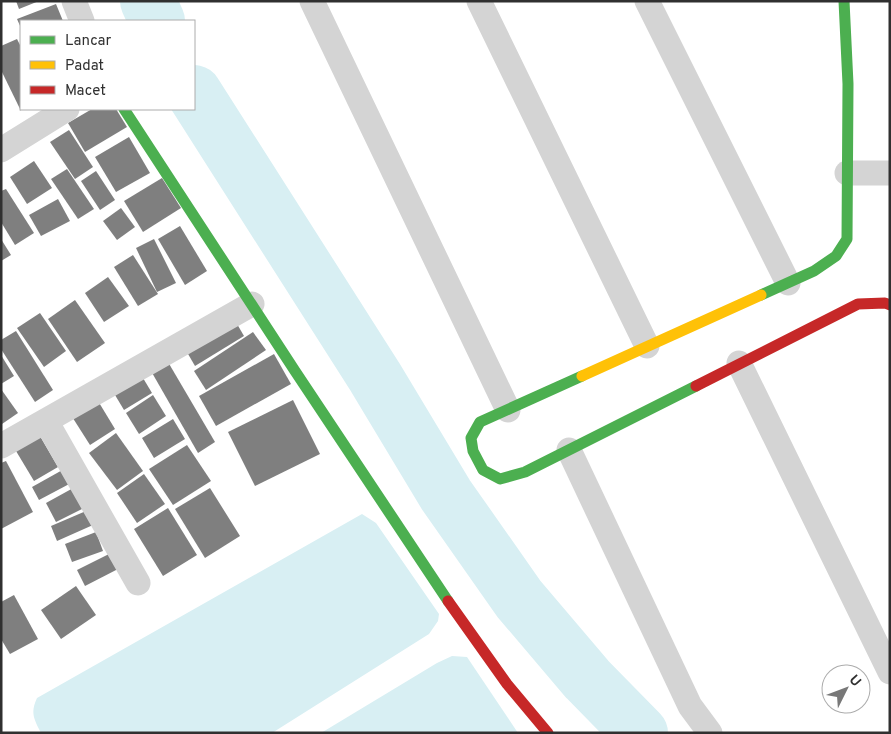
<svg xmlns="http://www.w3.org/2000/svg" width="891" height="734" font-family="Overpass,sans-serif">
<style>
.water{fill:#d8eff3}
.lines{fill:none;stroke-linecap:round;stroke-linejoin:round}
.river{stroke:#d8eff3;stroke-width:56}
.building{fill:#7f7f7f}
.street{stroke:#d4d4d4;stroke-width:25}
.fast{stroke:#4caf50;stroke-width:11}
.slow{stroke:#ffc107;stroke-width:11}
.jam{stroke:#c62828;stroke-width:11}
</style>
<rect width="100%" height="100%" fill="#fff"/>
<g class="water">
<path d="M362,514L376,523L439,614L438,621L429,634L272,733H41C34,719 30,713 37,698Z"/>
<polygon points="452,656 467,657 518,733 321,733 437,663"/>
</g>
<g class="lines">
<g class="river">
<polyline points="148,1 157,21"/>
<polyline points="194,93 375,377 446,495 519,599 587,679 640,733"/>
</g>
</g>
<g class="building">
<polygon points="16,1 39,1 19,9"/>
<polygon points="56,4 63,21 21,21 21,28 17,19"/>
<polygon points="17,39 21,47 21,111 1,70 1,46"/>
<polygon points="92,109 116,109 127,127 85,152 68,123"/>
<polygon points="69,130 93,167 75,179 50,142"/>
<polygon points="129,137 150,173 116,192 95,157"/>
<polygon points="34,161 52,188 27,204 10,177"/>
<polygon points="67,169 94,209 78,219 51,179"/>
<polygon points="96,171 115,200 100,210 81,181"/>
<polygon points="162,178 181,208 143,232 124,201"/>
<polygon points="6,189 34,233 15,245 1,222 1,191"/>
<polygon points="58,199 70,221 41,236 29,215"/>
<polygon points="121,208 135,227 117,240 103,221"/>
<polygon points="180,226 207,271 185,285 158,239"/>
<polygon points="1,239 11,255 1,261"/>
<polygon points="154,239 176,283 157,292 136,248"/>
<polygon points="133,255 158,294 138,306 114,267"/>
<polygon points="108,277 129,306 104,322 85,293"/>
<polygon points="75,300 105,343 77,362 48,319"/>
<polygon points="40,313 66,351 44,367 17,328"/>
<polygon points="233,317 244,336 195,366 184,347"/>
<polygon points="16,331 53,390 35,402 1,349 1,340"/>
<polygon points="253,332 266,350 206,390 194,371"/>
<polygon points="274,354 291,384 216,426 199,396"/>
<polygon points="1,355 14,376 1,384"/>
<polygon points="168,362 215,442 198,453 151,371"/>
<polygon points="143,378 152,393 124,410 115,395"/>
<polygon points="1,389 18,413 2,424 1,423"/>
<polygon points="153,395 166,416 139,434 126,413"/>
<polygon points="95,396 115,429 90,445 69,412"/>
<polygon points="293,400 320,454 255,486 228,432"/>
<polygon points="173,419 185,439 154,458 142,438"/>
<polygon points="37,431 58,467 34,481 13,446"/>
<polygon points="116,433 143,471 117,490 89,453"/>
<polygon points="187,445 211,481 173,505 149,469"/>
<polygon points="6,461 33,512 1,529 1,463"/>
<polygon points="66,468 73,482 39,500 32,487"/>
<polygon points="144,474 165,504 137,523 117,493"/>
<polygon points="75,487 86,507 56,522 46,503"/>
<polygon points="210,488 240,536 205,558 175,509"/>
<polygon points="168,508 197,555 163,576 134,529"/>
<polygon points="86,511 93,525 57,541 51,526"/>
<polygon points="96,532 103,551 72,562 65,544"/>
<polygon points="111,553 118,569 85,586 77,570"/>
<polygon points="76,586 96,615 61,639 41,610"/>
<polygon points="14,595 38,639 10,654 1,639 1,602"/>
</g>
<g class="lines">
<g class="street">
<polyline points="74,1 82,21"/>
<polyline points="312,1 508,410"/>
<polyline points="479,1 647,346"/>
<polyline points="647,1 788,283"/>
<polyline points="1,150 67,109"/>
<polyline points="847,173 890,173"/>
<polyline points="739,363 890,672"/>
<polyline points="46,421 138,583"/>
<polyline points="1,446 252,304"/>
<polyline points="569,450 690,706 710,733"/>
</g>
<g class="fast">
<polyline points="124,109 295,371 448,601"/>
<polyline points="761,295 814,271 836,256 847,239 848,84 844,1"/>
<polyline points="582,376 480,422 471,438 473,451 483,470 500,479 525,472 696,386"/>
</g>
<polyline class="slow" points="582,376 761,295"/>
<g class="jam">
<polyline points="696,386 858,304 885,303 890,305"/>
<polyline points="448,601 507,684 548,733"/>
</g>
</g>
<rect width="891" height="734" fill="none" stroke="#303030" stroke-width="5"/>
<rect x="20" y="20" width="175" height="90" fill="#ffffff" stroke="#acacac"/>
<rect x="30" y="36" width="25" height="8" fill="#4caf50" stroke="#acacac"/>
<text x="65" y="45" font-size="15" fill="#303030">Lancar</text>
<rect x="30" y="61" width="25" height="8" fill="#ffc107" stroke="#acacac"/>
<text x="65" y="70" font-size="15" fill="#303030">Padat</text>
<rect x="30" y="86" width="25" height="8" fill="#c62828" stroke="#acacac"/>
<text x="65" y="95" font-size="15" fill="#303030">Macet</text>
<g transform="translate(846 689) rotate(48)"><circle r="24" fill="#ffffff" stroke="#acacac"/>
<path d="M0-4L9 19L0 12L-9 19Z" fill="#787878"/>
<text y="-8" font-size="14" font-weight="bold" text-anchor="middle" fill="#303030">U</text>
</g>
</svg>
